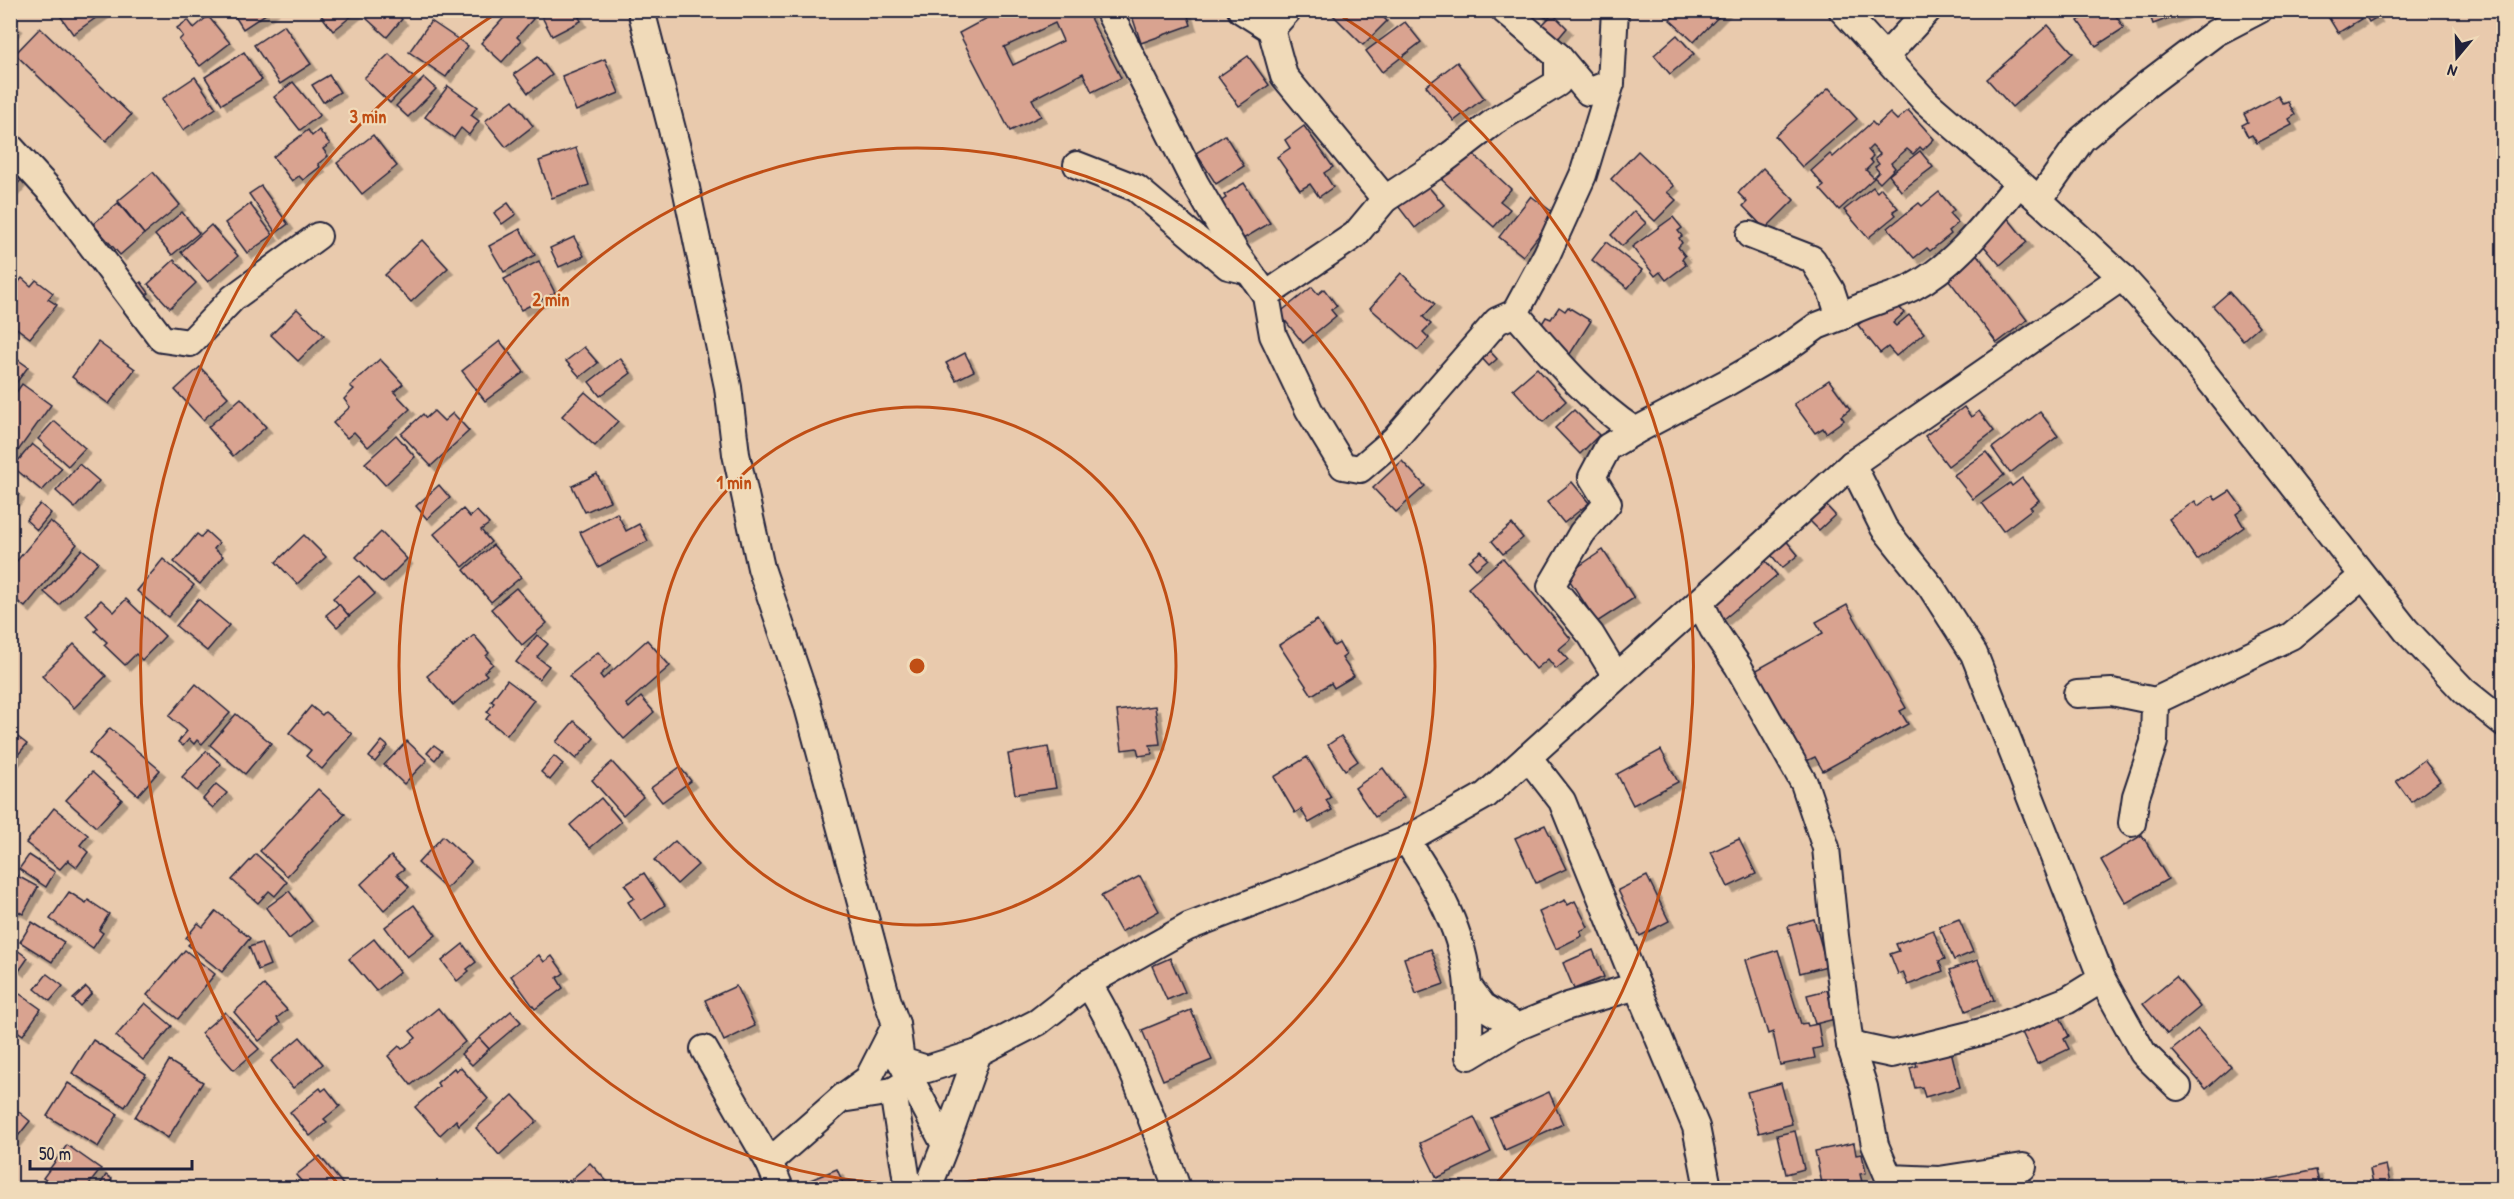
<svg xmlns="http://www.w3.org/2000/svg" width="2514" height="1199" font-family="'Patrick Hand',sans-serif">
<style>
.building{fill:#d9a390;stroke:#22223b;stroke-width:1.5;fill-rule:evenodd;filter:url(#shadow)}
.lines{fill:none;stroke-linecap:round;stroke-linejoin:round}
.street-casing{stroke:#22223b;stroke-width:30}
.street{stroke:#f0dab9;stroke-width:26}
.ring{fill:none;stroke:#c04e15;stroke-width:3}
.centre{fill:#c04e15;stroke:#f0dab9;stroke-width:3}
.ring-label{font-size:18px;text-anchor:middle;font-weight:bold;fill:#c04e15;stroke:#f0dab9;stroke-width:4.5;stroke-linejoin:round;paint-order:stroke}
</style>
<defs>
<filter id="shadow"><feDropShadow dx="5.5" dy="5.5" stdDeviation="0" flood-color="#0004"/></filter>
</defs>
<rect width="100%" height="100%" fill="#e9caad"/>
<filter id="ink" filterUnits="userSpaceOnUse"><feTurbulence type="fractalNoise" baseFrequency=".0167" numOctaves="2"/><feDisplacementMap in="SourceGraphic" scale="12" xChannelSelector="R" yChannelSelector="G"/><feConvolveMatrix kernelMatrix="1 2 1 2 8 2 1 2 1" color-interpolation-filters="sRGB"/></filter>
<g filter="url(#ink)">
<g class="building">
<polygon points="56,10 103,10 104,12 73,34"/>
<polygon points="231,10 272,10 243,29"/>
<polygon points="317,10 359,10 333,31"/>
<polygon points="374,10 391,10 402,19 387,37 367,19"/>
<polygon points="511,10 525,10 533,19 517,37 521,41 502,62 481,43"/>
<polygon points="553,10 575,10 581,21 552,36 542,17"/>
<path d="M1002,10H1086L1121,78L1092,92L1083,73L1032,99L1041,116L1010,131L959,33ZM1055,23L1063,41L1013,65L1004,47Z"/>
<polygon points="1130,10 1186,10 1191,25 1141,43"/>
<polygon points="1328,10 1376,10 1387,21 1363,45"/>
<polygon points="1534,10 1551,10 1546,18"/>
<polygon points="1725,10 1694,42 1670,20 1674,16 1668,11"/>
<polygon points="2094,10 2112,10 2124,28 2096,46 2078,21"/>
<polygon points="2148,10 2185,10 2186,12 2153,24"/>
<polygon points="2324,10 2355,10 2361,19 2338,33"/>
<polygon points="2362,10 2373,10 2377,17 2369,22"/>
<polygon points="1553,14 1567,28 1557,40 1541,26"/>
<polygon points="208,16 230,43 200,66 179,40 183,36 177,28 188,20 194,28"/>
<polygon points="10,21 17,26 10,34"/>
<polygon points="431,21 468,46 446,77 409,52"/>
<polygon points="1405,22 1421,42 1382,72 1366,51"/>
<polygon points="284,25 311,64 280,84 254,45"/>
<polygon points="2048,25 2073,53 2012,107 1987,79"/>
<polygon points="40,28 131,115 106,141 15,54"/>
<polygon points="1677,35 1694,54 1670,74 1654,55"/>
<polygon points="244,52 262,80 222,104 205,77"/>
<polygon points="389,54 414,78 390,103 364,78"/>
<polygon points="1248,56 1269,85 1239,106 1218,77"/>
<polygon points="538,57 552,75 528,93 514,74"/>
<polygon points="605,59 619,93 576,111 562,76"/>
<polygon points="1457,62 1484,98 1454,121 1426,86"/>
<polygon points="329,75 340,92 323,102 312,85"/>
<polygon points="195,77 216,108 183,130 162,99"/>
<polygon points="424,78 436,89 408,117 396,106"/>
<polygon points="293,82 320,115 300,130 274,97"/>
<polygon points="448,86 477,107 471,115 479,121 469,135 461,128 454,138 425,117"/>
<polygon points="1829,88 1857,119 1802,167 1775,136"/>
<polygon points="2278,96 2283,104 2288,102 2295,115 2289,119 2292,125 2257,143 2252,135 2248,137 2242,125 2248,122 2244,114"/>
<polygon points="513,100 533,126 506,147 485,121"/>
<polygon points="1908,110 1934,139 1923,150 1920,147 1913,154 1907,149 1891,163 1895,168 1880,183 1874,177 1879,172 1875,167 1879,164 1875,159 1880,154 1872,146 1868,150 1873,156 1870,159 1873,163 1866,170 1874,178 1839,210 1820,189 1824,186 1811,171 1830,154 1833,157 1872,122 1876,126 1890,113 1897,120"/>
<polygon points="1304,126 1333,167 1324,173 1333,187 1319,197 1310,184 1300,190 1277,157 1290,148 1285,140"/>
<polygon points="308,130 312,136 319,130 330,144 323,149 328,156 318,164 320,167 303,180 299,176 292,181 273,157"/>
<polygon points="373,135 397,166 362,194 337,163"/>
<polygon points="1225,135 1244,166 1216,184 1196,153"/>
<polygon points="576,148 589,185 552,198 539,161"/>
<polygon points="1469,150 1511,189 1500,201 1510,209 1494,227 1442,180"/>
<polygon points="1638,151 1674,186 1667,192 1676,200 1655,221 1611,179"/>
<polygon points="1920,151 1933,167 1901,191 1889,175"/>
<polygon points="1763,168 1794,200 1765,229 1743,206 1747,202 1738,193"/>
<polygon points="10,172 21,180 10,193"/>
<polygon points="153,172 180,205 144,234 118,201"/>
<polygon points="1244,183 1270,223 1243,239 1220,202 1226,198 1224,195"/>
<polygon points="1426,184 1444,205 1415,228 1398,206"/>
<polygon points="261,186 288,224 276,233 249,194"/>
<polygon points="1873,187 1877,192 1881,188 1898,208 1893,211 1896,215 1868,238 1844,210"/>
<polygon points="1939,192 1954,210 1950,214 1958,223 1949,231 1951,234 1930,251 1927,248 1914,258 1888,228 1919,203 1922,206"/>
<polygon points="1531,196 1555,214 1523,256 1499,237"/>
<polygon points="118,203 144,234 120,255 93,224"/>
<polygon points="508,203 516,214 502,224 494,213"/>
<polygon points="250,204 273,235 247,253 225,223"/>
<polygon points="1634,211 1646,223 1622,246 1611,235"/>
<polygon points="182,212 199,233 172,255 155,235"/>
<polygon points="2006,216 2027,242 2000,265 1978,239"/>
<polygon points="1673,217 1682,228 1678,231 1682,236 1679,238 1682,243 1678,247 1685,256 1682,259 1686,265 1666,280 1660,272 1655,276 1632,247"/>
<polygon points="211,225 238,256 208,282 181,252"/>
<polygon points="520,229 535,255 504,272 489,246"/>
<polygon points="574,237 584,256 559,267 550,248"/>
<polygon points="422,240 448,268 411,302 385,275"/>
<polygon points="1606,242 1642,270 1628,288 1592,260"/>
<polygon points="1975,252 2027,320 1997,343 1945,275"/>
<polygon points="174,260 196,283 170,308 148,284"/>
<polygon points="539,261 555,293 521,310 504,279"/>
<polygon points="1401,273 1435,304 1423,317 1431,324 1423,332 1429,338 1418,350 1370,308"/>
<polygon points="22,278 31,286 36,280 53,293 48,299 57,305 30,338 10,323 10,293"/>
<polygon points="141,282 149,293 142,298 134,287"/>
<polygon points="1312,287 1318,294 1324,289 1337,306 1331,310 1336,316 1303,343 1279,313"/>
<polygon points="2229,292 2259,326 2243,340 2213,306"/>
<polygon points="1892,298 1904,313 1893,323 1896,326 1909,315 1924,333 1896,356 1888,347 1880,353 1858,325"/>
<polygon points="1559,307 1565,311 1568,307 1591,321 1570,354 1538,330 1546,317 1551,319"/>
<polygon points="297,309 324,335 298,361 271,335"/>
<polygon points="500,341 524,372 485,401 462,371"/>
<polygon points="98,342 135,369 109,404 72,377"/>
<polygon points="584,347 598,363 580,377 566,361"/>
<polygon points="1487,348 1497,359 1489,366 1479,355"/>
<polygon points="965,353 974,371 956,380 946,363"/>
<polygon points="10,354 28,367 14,386 10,383"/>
<polygon points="620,358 631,373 600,396 589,382"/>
<polygon points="380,359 403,384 394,392 410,409 368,447 354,432 347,438 333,423 350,407 344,399 354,389 350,386"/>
<polygon points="200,367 228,397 203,420 175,390"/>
<polygon points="1537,368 1566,401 1543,422 1513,389"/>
<polygon points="1829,380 1850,409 1841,416 1844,420 1826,433 1823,428 1815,433 1794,404"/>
<polygon points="22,384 51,405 10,462 10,401"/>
<polygon points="585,392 618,421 595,446 562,416"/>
<polygon points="241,398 266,427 233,456 208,427"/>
<polygon points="1964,407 1971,417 1979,411 1994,431 1948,466 1925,436"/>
<polygon points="1574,410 1599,435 1580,454 1555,428"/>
<polygon points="434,411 444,421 453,413 469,431 431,466 401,434 423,414 426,418"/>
<polygon points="2040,412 2058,436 2010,473 1992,448"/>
<polygon points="54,421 85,448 68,466 38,439"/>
<polygon points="396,435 415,457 385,485 365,463"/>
<polygon points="32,444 62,468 42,491 13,467"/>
<polygon points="1986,452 2004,475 1973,499 1954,475"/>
<polygon points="1402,461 1425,486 1396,512 1373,488"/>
<polygon points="79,464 99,481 75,508 56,491"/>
<polygon points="597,474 610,501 585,512 572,486"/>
<polygon points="2022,478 2039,500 2030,507 2032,509 2003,531 1982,503 2010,483 2012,486"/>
<polygon points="1572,482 1589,503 1564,523 1547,502"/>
<polygon points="439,485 450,498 427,519 416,506"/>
<polygon points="10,487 19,494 10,504"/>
<polygon points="2230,491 2243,509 2236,514 2244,527 2197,560 2169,519 2195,501 2198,506 2213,495 2216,500"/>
<polygon points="1823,502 1835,515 1819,530 1807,518"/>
<polygon points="40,504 51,513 37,530 26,520"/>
<polygon points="463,509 470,517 477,511 489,524 481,530 491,542 463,567 434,534"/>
<polygon points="617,513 626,531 639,524 648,541 598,567 580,532"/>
<polygon points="50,521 77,544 25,607 10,595 10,569"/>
<polygon points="1512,524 1523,538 1503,554 1492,541"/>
<polygon points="206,531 219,543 214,549 223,556 200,584 174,562 197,534 201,537"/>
<polygon points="381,532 407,559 383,583 356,557"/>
<polygon points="304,535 326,557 297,584 276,562"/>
<polygon points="1784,538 1798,555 1782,568 1768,551"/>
<polygon points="493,545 521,577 491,602 464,570"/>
<polygon points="82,549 98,562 59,605 44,592"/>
<polygon points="1603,550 1634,598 1597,622 1566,575"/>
<polygon points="1481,551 1488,559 1476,569 1469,561"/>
<polygon points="1503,558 1571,639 1559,649 1568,659 1556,669 1548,659 1536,669 1468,588"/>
<polygon points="163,559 194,585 168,617 137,591"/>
<polygon points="1765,560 1777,575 1724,619 1711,604"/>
<polygon points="359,576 375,594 349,616 333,598"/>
<polygon points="516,588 547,623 522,645 491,609"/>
<polygon points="126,599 165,636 142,660 136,654 125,665 104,645 107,642 95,631 98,628 86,615 101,600 114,612"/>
<polygon points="198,599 229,625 207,651 176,626"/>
<polygon points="339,604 349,616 337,627 326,615"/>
<polygon points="1847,605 1906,708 1900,711 1908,724 1823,771 1815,757 1804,762 1753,672 1823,633 1816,622"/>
<polygon points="1317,620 1334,646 1339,643 1346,655 1342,658 1354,676 1334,688 1331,683 1312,695 1279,645"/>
<polygon points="474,635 489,653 486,656 493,664 484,672 487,675 453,705 427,676"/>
<polygon points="537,635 548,644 537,657 549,666 539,679 516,662"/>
<polygon points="647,640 670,666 626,704 629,708 641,697 654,712 624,739 569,676 598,652 610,666 600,675 603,679"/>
<polygon points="74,644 106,676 74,708 42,676"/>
<polygon points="507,680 534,700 507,735 486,719 490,714 487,712 494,703 491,701"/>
<polygon points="196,684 230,713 202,744 197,740 194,744 189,739 183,746 178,742 187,731 169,716"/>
<polygon points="311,706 322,715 325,712 352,734 322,769 306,756 311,750 289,733"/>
<polygon points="1155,706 1160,744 1150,745 1152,754 1139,756 1137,748 1122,750 1117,711"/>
<polygon points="236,714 271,743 245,774 210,745"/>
<polygon points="574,721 594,738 576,759 556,742"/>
<polygon points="110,728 160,770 138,795 89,753"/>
<polygon points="10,731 27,744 10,764"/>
<polygon points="1341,736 1358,761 1345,770 1328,745"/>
<polygon points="382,741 388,746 375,762 369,757"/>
<polygon points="407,741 427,760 404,784 384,765"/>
<polygon points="434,745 442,751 435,760 427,753"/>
<polygon points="1048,747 1056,788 1015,794 1008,754"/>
<polygon points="1661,750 1678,782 1633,805 1617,774"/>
<polygon points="206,751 221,764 197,791 182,777"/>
<polygon points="554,756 563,764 550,780 541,772"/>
<polygon points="1307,757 1331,797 1326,800 1332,810 1309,823 1301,809 1295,813 1274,777"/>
<polygon points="2424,760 2440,781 2411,802 2396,781"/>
<polygon points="612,762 643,797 623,815 592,780"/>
<polygon points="680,767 691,781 662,802 651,788"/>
<polygon points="1383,768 1404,797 1375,817 1355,788"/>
<polygon points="92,772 122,799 96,827 66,800"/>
<polygon points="216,784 227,793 213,808 203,799"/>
<polygon points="318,789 345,814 287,876 260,851"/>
<polygon points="601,798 621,822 590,848 570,825"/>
<polygon points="54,808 88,835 80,845 88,852 77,867 68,860 60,869 26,843"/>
<polygon points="1545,825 1566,869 1536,883 1515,838"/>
<polygon points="2142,835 2168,879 2126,903 2101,860"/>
<polygon points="443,836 471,862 446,889 418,863"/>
<polygon points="1739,839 1756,874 1728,887 1711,852"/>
<polygon points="675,841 698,865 677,884 654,860"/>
<polygon points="256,854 287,882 275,896 269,891 258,903 232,880"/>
<polygon points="29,855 55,872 46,887 19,869"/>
<polygon points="391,856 404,869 397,874 409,887 384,910 361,884"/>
<polygon points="10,872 38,887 23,914 10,907"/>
<polygon points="644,873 665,905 641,921 628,902 634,898 625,885"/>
<polygon points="1140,876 1159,911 1121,932 1101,896"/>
<polygon points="1647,876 1669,921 1640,936 1618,890"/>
<polygon points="289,891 312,921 289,939 266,908"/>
<polygon points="69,892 86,903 88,900 109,914 99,930 103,933 93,948 50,919"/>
<polygon points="1565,900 1568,905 1575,901 1588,927 1580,931 1582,936 1556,949 1539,912"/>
<polygon points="414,905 436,935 407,957 385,927"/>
<polygon points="216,911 250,938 222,972 188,945 191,942 186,938 198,923 203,927"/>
<polygon points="1814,919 1827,966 1800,973 1788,926"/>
<polygon points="1959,919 1973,952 1954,960 1939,927"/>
<polygon points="32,922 64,942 52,962 20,942"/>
<polygon points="1933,930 1945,959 1939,961 1943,971 1908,985 1903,972 1898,974 1890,954 1899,951 1896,944"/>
<polygon points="374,939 400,972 376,991 349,959"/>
<polygon points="261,943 270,965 258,970 249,947"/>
<polygon points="463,944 476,962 467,969 469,971 457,981 442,961"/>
<polygon points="1431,949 1444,984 1416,994 1404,958"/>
<polygon points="17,950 28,958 19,971 10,964 10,959"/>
<polygon points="185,950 215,974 178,1019 147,995"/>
<polygon points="1593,950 1604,977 1574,989 1563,963"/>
<polygon points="1778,950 1801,1024 1807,1023 1808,1026 1818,1024 1822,1047 1813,1049 1815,1058 1780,1065 1773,1032 1768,1034 1746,960"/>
<polygon points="539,955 544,962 552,956 564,973 557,978 563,988 535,1009 511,976"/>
<polygon points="1170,958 1185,992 1167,1000 1152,966"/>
<polygon points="1978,960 1994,1000 1966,1011 1950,970"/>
<polygon points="47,974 63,986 50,1001 35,989"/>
<polygon points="2176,977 2200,1007 2167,1034 2143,1004"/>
<polygon points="264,985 287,1010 277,1018 280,1023 259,1041 234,1012"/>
<polygon points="736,986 755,1026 724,1041 705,1000"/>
<polygon points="10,987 41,1009 23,1035 10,1026"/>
<polygon points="86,987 92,993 80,1006 73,999"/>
<polygon points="1827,990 1835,1019 1815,1024 1807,995"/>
<polygon points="145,1003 172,1026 143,1060 116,1036"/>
<polygon points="438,1008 465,1042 411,1085 388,1056 399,1046 402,1049 416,1038 410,1031"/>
<polygon points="1191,1010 1212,1060 1163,1080 1142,1030"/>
<polygon points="511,1011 521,1022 489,1049 479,1038"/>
<polygon points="225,1012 259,1049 234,1070 201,1033"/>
<polygon points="2058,1013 2069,1036 2064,1039 2069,1049 2037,1064 2019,1026"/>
<polygon points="2198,1029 2231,1067 2206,1089 2172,1050"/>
<polygon points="300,1037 323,1064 293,1088 271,1061"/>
<polygon points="479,1038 489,1049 472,1065 461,1054"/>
<polygon points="93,1040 146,1074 125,1107 72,1073"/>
<polygon points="1950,1047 1960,1087 1925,1097 1922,1087 1915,1088 1910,1068 1917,1066 1914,1057"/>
<polygon points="169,1061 203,1082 168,1138 135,1117"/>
<polygon points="460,1067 488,1099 459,1125 456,1120 440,1135 415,1107 439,1086 437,1083 454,1068 456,1071"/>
<polygon points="68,1083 118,1114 98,1147 47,1116"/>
<polygon points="1781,1083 1792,1124 1759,1133 1747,1092"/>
<polygon points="320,1088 322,1091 326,1088 340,1106 324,1119 327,1122 310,1136 290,1112"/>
<polygon points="1549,1092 1563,1124 1505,1150 1491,1118"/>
<polygon points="513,1095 537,1121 499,1155 476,1128"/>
<polygon points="14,1108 30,1121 10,1146 10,1113"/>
<polygon points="1474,1117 1491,1152 1437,1178 1420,1143"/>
<polygon points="1795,1131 1804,1169 1786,1174 1777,1135"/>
<polygon points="1854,1143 1856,1155 1862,1154 1866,1173 1860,1174 1863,1186 1850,1188 1823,1188 1815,1151"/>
<polygon points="67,1145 101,1169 86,1188 57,1188 43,1178"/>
<polygon points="320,1156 344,1186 340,1188 307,1188 296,1175"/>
<polygon points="590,1163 613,1188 568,1188 565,1185"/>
<polygon points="2386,1165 2391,1188 2374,1188 2370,1169"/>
<polygon points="837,1169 845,1188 791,1188"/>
<polygon points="2316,1170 2320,1188 2225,1188"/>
<polygon points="106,1175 112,1179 106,1188 98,1188"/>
</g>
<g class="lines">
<defs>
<g id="street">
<polyline points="641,10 681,164 728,387 736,454 761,568 807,703 887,999 896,1024 901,1061 927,1069 978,1053 1038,1022 1088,983 1188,927 1295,886 1406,840 1486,795 1852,464 2122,277"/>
<polyline points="1108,10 1195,183 1236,253 1266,295"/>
<polyline points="1241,10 1271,29 1288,10"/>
<polyline points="1504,10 1558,56 1588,92 1611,83"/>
<path d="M1615,10L1611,83L1583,175L1547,254L1515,313C1552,356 1587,399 1635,431"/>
<polyline points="1842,10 1926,102 2039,200 2122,277 2171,331 2406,630 2464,691 2504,723"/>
<polyline points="1271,29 1284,76 1385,199 1440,163 1495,121 1558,83 1558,56"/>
<polyline points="1885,57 1928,10"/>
<polyline points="10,147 53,194 162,339 190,343 233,298 318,236"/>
<polyline points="1077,165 1136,188 1228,266 1249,271"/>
<polyline points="1385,199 1355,235 1266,295 1273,335 1309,410 1343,466 1360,469 1394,440 1497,321 1515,313"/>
<polyline points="2039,200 2082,139 2145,86 2215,33 2259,10"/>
<path d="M1750,235L1812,259L1831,290L1840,317C1863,303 1890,299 1913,287C1957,264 1988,220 2019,183"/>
<polyline points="1852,464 1884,528 1931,587 1974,654 2102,979 2143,1053 2178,1087"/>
<polyline points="1700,602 1713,629 1738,666 1804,783 1826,848 1835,936 1850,1045 1864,1087 1875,1145 1889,1178 1939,1180 2023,1167"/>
<polyline points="1616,676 1591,635 1551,586 1582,533 1608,503 1592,477 1608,447 1635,431 1728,382 1785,349 1817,326 1840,317"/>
<polyline points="2077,694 2112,692 2155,701 2291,636 2363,576"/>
<polyline points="1528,757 1562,801 1637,986"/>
<polyline points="2132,823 2136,796 2154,742 2155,701"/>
<path d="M1406,840C1436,884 1464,932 1468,987C1470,1010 1469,1033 1469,1056L1517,1027L1568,1006L1637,986L1696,1127L1708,1188"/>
<path d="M1088,983C1127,1047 1152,1119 1177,1188"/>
<polyline points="1468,986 1483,1006 1517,1027"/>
<polyline points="1850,1045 1892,1054 1993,1029 2068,1000 2102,979"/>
<polyline points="704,1049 769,1162 780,1188"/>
<polyline points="901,1061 945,1145 928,1188"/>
<polyline points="906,1083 893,1091 908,1188"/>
<polyline points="843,1097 868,1079 896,1024"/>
<polyline points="945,1145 978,1053"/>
<polyline points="769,1162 841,1099 893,1091"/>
</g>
</defs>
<use href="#street" class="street-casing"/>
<use href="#street" class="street"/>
</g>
</g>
<g class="ring">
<circle cx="917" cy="666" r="259"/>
<circle cx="917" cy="666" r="518"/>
<path d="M340 1186A777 777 0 0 1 500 11M1334 11A777 777 0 0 1 1494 1186"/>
</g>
<circle cx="917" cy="666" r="9" class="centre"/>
<g class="ring-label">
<text x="368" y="123">3 min</text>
<text x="551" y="306">2 min</text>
<text x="734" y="489">1 min</text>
</g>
<rect width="2514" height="1199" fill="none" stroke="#f0dab9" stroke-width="36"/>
<rect x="18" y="18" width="2478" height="1163" fill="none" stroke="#22223b" stroke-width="2" filter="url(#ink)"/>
<g transform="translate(2457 57) rotate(199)" stroke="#f0dab9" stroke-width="4.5" paint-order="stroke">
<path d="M0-4.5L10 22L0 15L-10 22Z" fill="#22223b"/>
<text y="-9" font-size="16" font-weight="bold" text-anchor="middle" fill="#22223b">N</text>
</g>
<path d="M30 1160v9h162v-9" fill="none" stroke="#22223b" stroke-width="3"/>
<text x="39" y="1160" font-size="18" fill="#22223b" stroke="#f0dab9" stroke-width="4.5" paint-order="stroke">50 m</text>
</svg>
